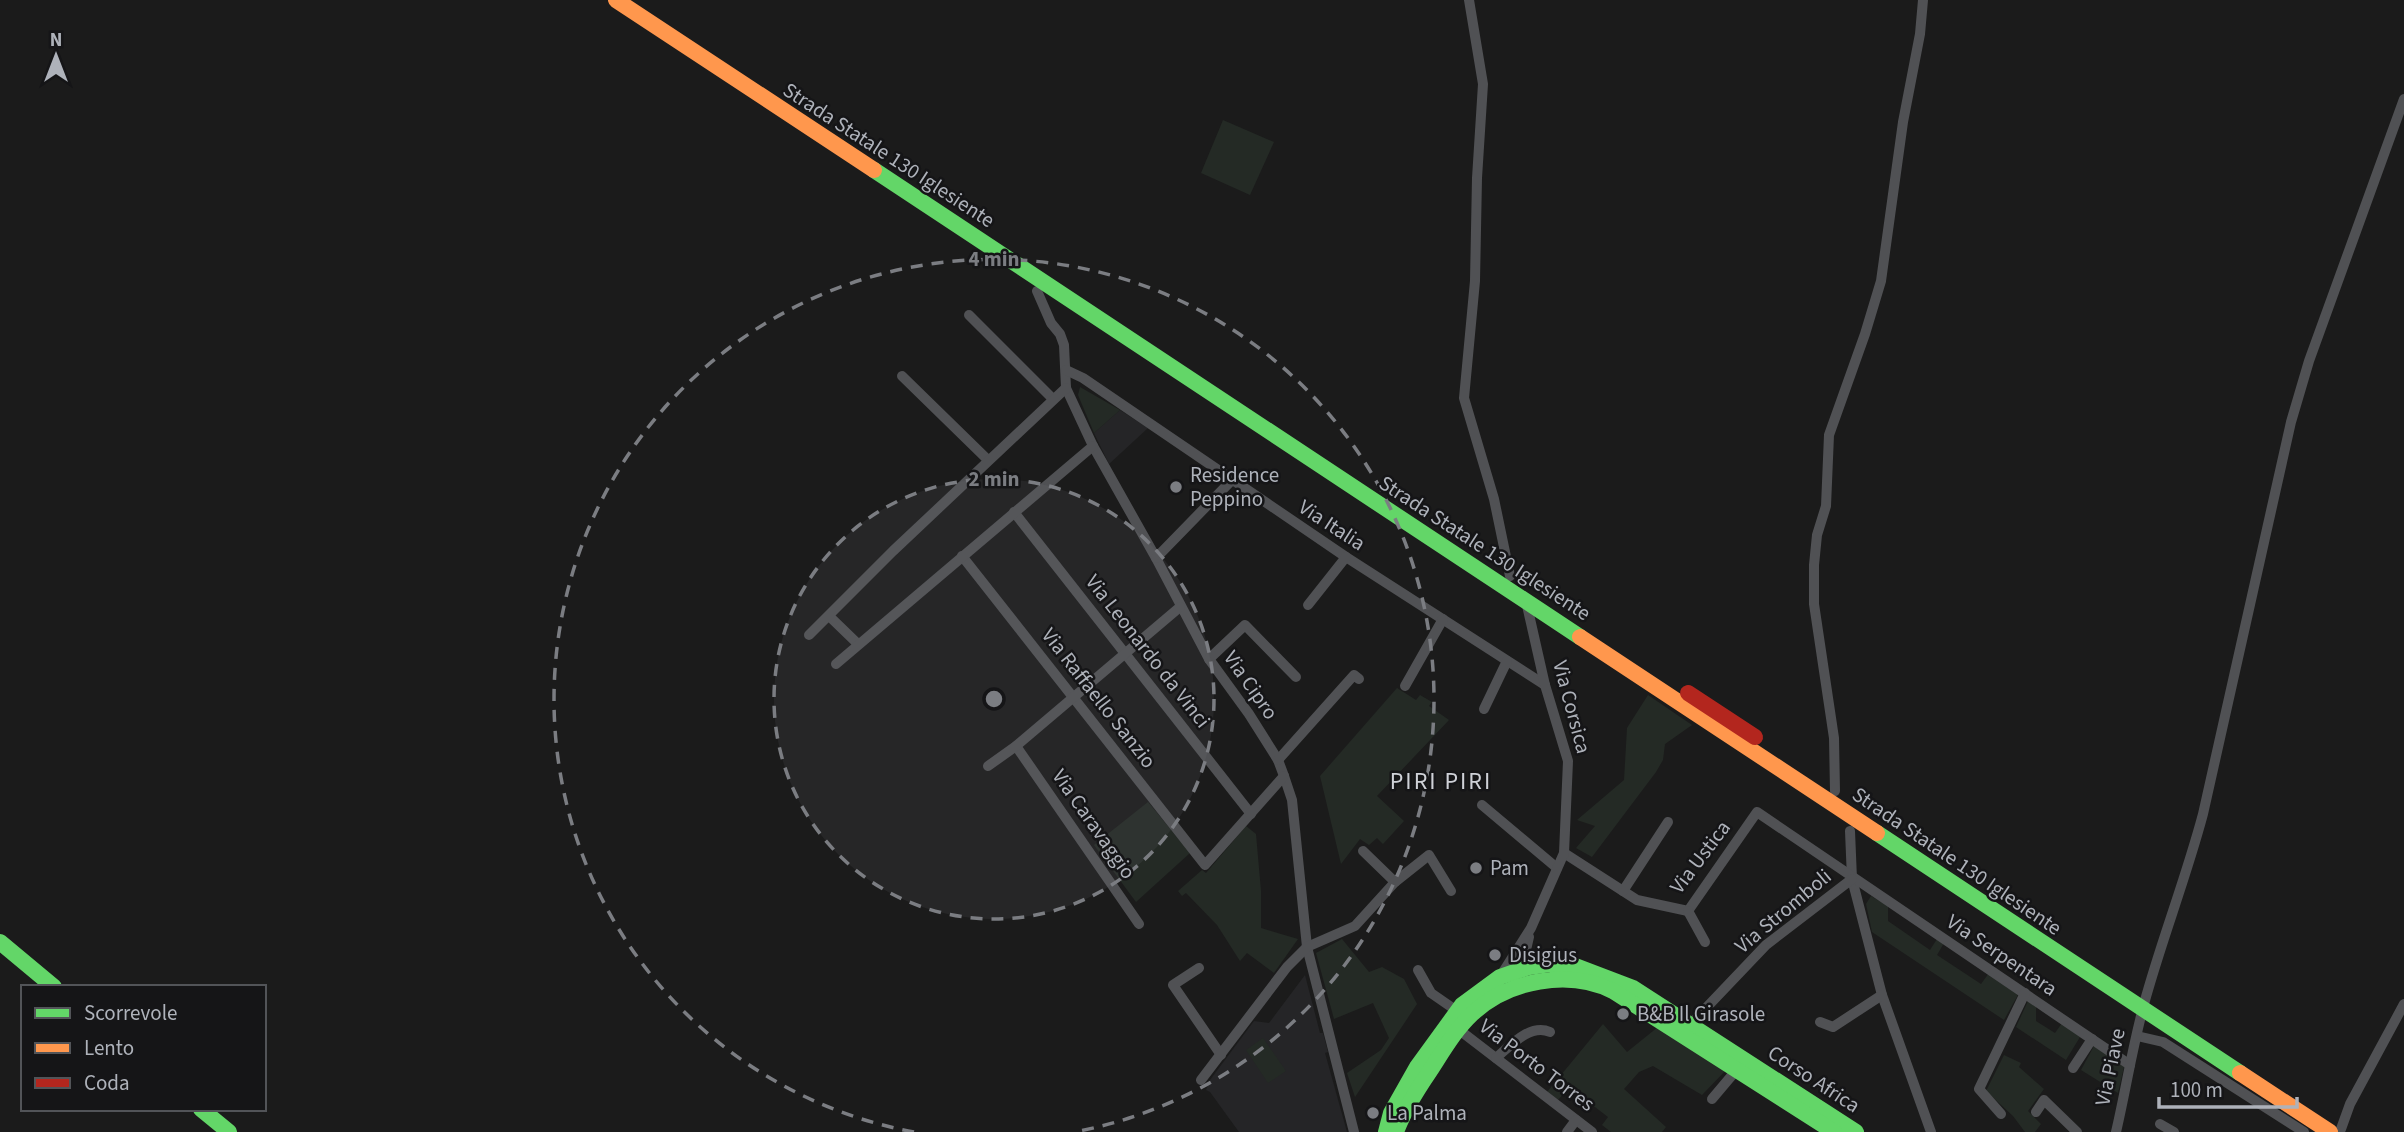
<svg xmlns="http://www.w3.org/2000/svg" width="2404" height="1132" font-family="'Source Sans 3',sans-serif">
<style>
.built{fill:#252527}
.green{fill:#242a25}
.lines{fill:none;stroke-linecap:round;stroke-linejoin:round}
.street{stroke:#505154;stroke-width:10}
.fast{stroke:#63d668;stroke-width:16}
.slow{stroke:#ff974d;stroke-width:16}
.jam{stroke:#b3261e;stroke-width:16}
.ring{fill:none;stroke:#7b7d82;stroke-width:3.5;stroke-dasharray:12 9}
.poi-dot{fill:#7b7d82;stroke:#151517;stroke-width:2.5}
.labels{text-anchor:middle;stroke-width:5;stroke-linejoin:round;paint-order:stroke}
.street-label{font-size:21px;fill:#aeb2ba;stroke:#151517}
.poi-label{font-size:21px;fill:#aeb2ba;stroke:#151517;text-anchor:start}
.quarter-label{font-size:24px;letter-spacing:2px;fill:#cfd1d7;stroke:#151517}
.centre{fill:#7b7d82;stroke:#151517;stroke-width:3.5}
.ring-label{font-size:21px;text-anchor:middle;font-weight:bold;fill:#7b7d82;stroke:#151517;stroke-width:5;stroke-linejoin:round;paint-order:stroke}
</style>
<rect width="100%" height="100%" fill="#1b1b1b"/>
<g class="built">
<polygon points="1120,410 1148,428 1109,464 1094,433"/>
<polygon points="1305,975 1320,1033 1323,1033 1328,1052 1325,1053 1347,1132 1239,1132 1210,1092 1206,1090 1210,1080 1254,1021 1269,1023"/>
</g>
<g class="green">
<polygon points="1223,120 1274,142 1250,195 1201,173"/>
<polygon points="1080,387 1120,410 1094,433 1078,395"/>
<polygon points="1397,688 1416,700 1420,695 1432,702 1429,706 1449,720 1377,796 1404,821 1383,844 1377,838 1369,845 1360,839 1341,864 1320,776"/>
<polygon points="1648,695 1692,725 1665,744 1663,760 1656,772 1592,857 1576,848 1595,826 1577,820 1624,780 1627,728"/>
<polygon points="1148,802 1190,853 1136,902 1094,845"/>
<polygon points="1246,826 1256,834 1261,891 1261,928 1298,939 1274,973 1247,953 1240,961 1217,925 1186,893 1182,896 1178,891 1202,870 1206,873"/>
<polygon points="1871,896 1888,906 1888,921 1930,950 1937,939 1944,943 1937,955 1981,984 1989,973 2019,993 2004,1020 1872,932 1866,904"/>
<polygon points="1342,939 1369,972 1382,967 1404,979 1417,1004 1355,1097 1347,1073 1381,1050 1389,1038 1373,1003 1334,1019 1316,953"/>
<polygon points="2028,1001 2036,1006 2036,1021 2055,1033 2062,1023 2080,1037 2066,1060 2016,1027"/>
<polygon points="1603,1024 1627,1052 1658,1027 1726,1070 1702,1095 1653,1066 1639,1072 1624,1089 1666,1127 1662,1132 1611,1132 1602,1125 1608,1117 1569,1087 1558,1100 1547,1092"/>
<polygon points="1263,1038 1286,1071 1268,1083 1246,1050"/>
<polygon points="2094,1046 2124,1067 2118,1093 2081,1070"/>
<polygon points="2004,1055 2021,1063 2019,1067 2044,1089 2028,1111 2041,1124 2035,1132 2025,1132 2013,1116 1986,1091"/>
</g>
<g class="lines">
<g class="street">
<polyline points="1469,0 1483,84 1477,178 1475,281 1464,398 1494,499 1510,576"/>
<polyline points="1037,291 1051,323 1060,334 1064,345 1066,388 1093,446 1156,558 1209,659 1249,714 1278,760 1284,776 1292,800 1307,947 1354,1132"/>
<polyline points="969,315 1053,399"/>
<polyline points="1066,370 1083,378 1346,557 1545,685"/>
<polyline points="902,376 988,460"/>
<polyline points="1014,512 1251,814"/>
<polyline points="962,556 1205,865 1284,776"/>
<polyline points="1156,558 1231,481"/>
<polyline points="1308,605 1346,557"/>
<polyline points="829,616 858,644"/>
<polyline points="809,635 893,551 1066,388"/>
<polyline points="1209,659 1245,625 1296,677"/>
<polyline points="836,664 1093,446"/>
<polyline points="1405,686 1443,619"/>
<polyline points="1484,709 1507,661"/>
<polyline points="1016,746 1139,924"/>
<polyline points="1278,760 1354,675 1359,679"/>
<polyline points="988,766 1016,746 1180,607"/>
<polyline points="1835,791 1834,738 1814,604 1814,565 1817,535 1826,506 1829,435 1865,334 1881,281 1903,122 1920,34 1923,0"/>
<polyline points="1482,805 1557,868"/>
<polyline points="1850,831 1852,879 1882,995 1931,1132"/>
<polyline points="1363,851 1395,882"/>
<polyline points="1564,853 1637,900 1688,911 1757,812 2130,1065"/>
<polyline points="1623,891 1668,822"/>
<polyline points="1688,911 1705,942"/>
<polyline points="1529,937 1526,950 1535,963 1543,964"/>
<polyline points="1199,968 1173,985 1221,1055"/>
<polyline points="1418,970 1431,993 1457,1011"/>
<polyline points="1500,977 1531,928 1564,853 1568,761 1545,685 1526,601"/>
<polyline points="1820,1022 1833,1027 1882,995"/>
<polyline points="1458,1029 1592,1132"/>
<polyline points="1686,1029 1766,945 1852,879"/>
<polyline points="2137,1036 2163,1042 2304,1132"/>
<path d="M1496,1058C1510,1046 1530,1023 1550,1032"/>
<polyline points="2073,1068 2092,1039"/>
<polyline points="1201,1080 1287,967 1307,947 1355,926 1395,882 1429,855 1451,891"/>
<polyline points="1712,1099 1739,1067"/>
<polyline points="2036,1112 2044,1100 2077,1132"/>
<polyline points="2001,1114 1979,1089 2025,993"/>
<polyline points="2160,1124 2174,1132"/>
<polyline points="2341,1129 2350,1104 2404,1004"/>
<polyline points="1567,1132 1576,1120"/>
<path d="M2116,1132C2127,1085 2134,1036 2148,990C2165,931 2187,874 2203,814L2291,422L2309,361L2404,99"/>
</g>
<g class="fast">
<polyline points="874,170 1580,637"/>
<polyline points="1877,833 2240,1073"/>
<polyline points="0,942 54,987"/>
<polyline points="201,1109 229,1132"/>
<polyline points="1386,1132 1391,1113 1417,1067 1462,1005 1500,977 1529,967 1550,964 1570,964 1633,988 1856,1132"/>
<path d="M1396,1132C1404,1110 1417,1090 1430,1071C1443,1051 1455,1030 1472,1014C1508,980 1569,969 1613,991L1834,1132"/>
</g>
<g class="slow">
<polyline points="616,0 874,170"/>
<polyline points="1580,637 1877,833"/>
<polyline points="2240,1073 2330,1132"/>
</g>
<polyline class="jam" points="1688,693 1755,737"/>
</g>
<circle cx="994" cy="699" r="220" fill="#7b7d82" fill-opacity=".12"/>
<g class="ring">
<circle cx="994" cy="699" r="220"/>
<path d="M914 1132A440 440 0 1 1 1074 1132"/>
</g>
<g class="poi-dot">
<circle cx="1176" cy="487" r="7"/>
<circle cx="1476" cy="868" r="7"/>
<circle cx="1495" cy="955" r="7"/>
<circle cx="1623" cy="1014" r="7"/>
<circle cx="1373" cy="1113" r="7"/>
</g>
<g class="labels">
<g class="street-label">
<text transform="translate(889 155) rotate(33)" y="7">Strada Statale 130 Iglesiente</text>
<text transform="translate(1332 525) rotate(33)" y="7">Via Italia</text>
<text transform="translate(1485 548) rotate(33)" y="7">Strada Statale 130 Iglesiente</text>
<text transform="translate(1148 651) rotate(52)" y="7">Via Leonardo da Vinci</text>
<text transform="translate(1251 685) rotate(55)" y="7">Via Cipro</text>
<text transform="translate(1099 698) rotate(52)" y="7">Via Raffaello Sanzio</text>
<text transform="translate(1572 707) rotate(75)" y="7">Via Corsica</text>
<text transform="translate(1094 824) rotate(55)" y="7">Via Caravaggio</text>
<text transform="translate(1700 857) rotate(-53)" y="7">Via Ustica</text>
<text transform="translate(1957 861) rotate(34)" y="7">Strada Statale 130 Iglesiente</text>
<text transform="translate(1783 911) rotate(-40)" y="7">Via Stromboli</text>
<text transform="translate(2002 955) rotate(34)" y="7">Via Serpentara</text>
<text transform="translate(1537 1065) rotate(37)" y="7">Via Porto Torres</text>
<text transform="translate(2110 1067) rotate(-78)" y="7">Via Piave</text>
<text transform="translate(1814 1079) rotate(33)" y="7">Corso Africa</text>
</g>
<g class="poi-label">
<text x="1190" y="482">Residence<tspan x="1190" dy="24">Peppino</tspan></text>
<text x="1490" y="875">Pam</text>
<text x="1509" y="962">Disigius</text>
<text x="1637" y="1021">B&amp;B Il Girasole</text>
<text x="1387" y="1120">La Palma</text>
</g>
<g class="quarter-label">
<text x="1441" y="789">PIRI PIRI</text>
</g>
</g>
<circle cx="994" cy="699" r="10" class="centre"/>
<g class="ring-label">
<text x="994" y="266">4 min</text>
<text x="994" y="486">2 min</text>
</g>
<rect x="21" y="985" width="245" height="126" fill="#151517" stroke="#525458" stroke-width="2"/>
<rect x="35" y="1008" width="35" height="10" fill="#63d668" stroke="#525458" stroke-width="2"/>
<text x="84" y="1020" font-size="21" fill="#aeb2ba">Scorrevole</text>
<rect x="35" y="1043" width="35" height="10" fill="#ff974d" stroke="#525458" stroke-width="2"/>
<text x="84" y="1055" font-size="21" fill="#aeb2ba">Lento</text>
<rect x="35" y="1078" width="35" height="10" fill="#b3261e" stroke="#525458" stroke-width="2"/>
<text x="84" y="1090" font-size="21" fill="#aeb2ba">Coda</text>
<g transform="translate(56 56)" stroke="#151517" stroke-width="5" paint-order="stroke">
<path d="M0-5L12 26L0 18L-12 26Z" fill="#aeb2ba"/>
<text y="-10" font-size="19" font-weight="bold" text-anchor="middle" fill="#aeb2ba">N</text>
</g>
<path d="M2159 1097v10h138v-10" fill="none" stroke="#aeb2ba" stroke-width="3.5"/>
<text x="2170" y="1097" font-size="21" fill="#aeb2ba" stroke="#151517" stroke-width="5" paint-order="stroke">100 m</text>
</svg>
